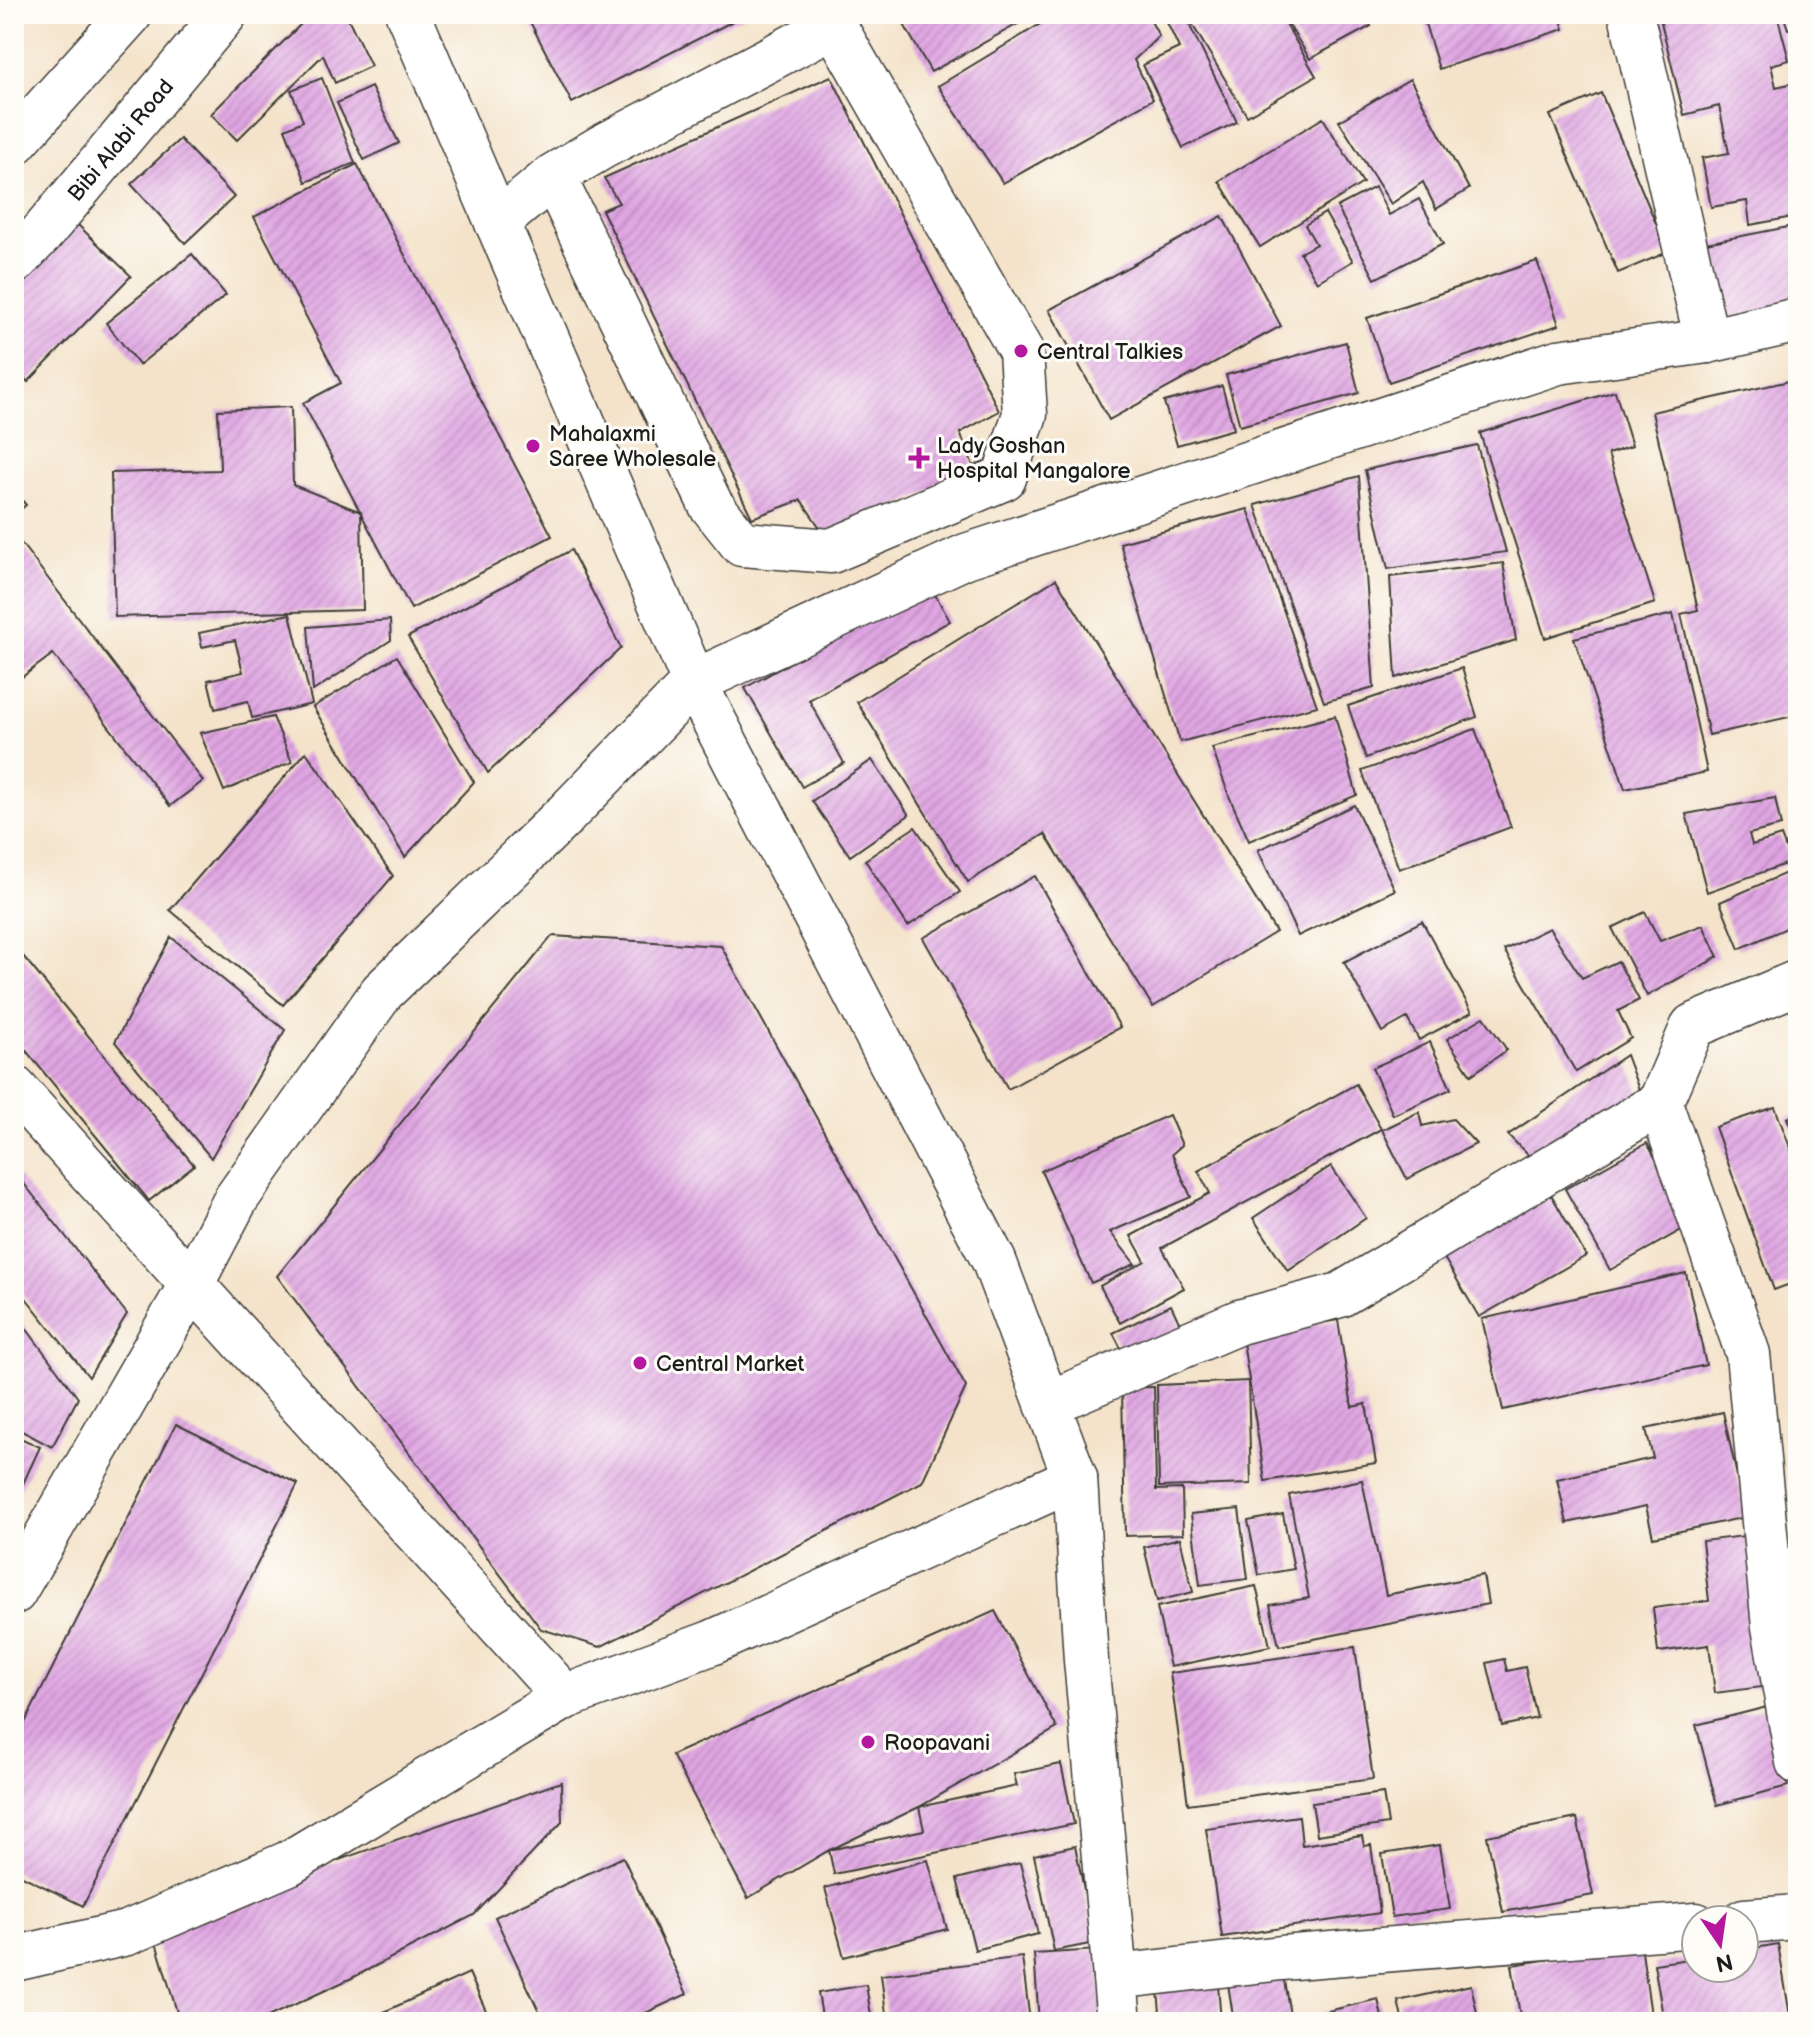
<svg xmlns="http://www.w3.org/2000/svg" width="1812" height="2036" font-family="'Balsamiq Sans',sans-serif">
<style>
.building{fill:url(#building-hatch)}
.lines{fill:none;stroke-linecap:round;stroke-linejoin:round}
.minor-casing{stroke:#3c3a36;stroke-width:47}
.minor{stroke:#fff;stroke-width:44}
.poi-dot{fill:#b5179e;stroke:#fdfcf7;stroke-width:3}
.labels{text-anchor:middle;stroke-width:6;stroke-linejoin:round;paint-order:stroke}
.street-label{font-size:22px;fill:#1c1c1c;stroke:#fdfcf7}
.poi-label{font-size:22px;fill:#1c1c1c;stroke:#fdfcf7;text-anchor:start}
</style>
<defs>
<pattern id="building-hatch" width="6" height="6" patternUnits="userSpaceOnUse" patternTransform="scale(2)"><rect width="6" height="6" fill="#dfa5e2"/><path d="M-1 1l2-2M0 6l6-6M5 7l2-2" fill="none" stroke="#bf8dc1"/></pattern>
</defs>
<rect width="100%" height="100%" fill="#fdfcf7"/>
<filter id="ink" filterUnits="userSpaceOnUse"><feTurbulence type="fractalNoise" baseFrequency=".0125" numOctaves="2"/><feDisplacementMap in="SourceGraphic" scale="16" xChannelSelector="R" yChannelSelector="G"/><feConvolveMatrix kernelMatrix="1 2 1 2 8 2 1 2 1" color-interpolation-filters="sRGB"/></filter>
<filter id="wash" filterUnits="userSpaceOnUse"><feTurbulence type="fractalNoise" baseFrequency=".006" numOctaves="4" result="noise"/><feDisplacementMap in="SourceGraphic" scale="32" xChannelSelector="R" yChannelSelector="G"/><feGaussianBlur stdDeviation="1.8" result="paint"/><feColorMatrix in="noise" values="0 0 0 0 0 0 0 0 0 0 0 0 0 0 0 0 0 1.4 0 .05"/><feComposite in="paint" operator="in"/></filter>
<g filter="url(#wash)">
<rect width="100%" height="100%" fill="#f4e3ca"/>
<g id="blocks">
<g class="building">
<polygon points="311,14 346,14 371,66 335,83 323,55 237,140 211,114"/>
<polygon points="526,14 747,14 572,103"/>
<polygon points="898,14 1036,14 931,72"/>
<polygon points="1057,14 1147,14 1159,36 1134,60 1153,99 1003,183 938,86"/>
<polygon points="1163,14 1184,14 1237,122 1183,148 1143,65 1179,48"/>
<polygon points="1186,14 1280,14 1316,76 1247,116"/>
<polygon points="1282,14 1364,14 1371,26 1310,59"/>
<polygon points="1422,14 1559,14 1564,29 1439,69"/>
<polygon points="1659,14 1777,14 1789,60 1771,65 1776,87 1798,82 1798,216 1750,225 1747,201 1711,207 1702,158 1729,153 1719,106 1684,115"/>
<polygon points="1783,14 1798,14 1798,26 1788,29"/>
<polygon points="831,76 999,411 960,433 975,470 827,538 801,500 752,518 602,210 619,203 604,178"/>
<polygon points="322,78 355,163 306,182 285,129 303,121 291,90"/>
<polygon points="1410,79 1469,189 1436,209 1423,182 1391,204 1339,121"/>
<polygon points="371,87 399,143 364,160 337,103"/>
<polygon points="1601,93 1668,252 1618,273 1550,115"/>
<polygon points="1323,118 1363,183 1260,247 1219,181"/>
<polygon points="180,139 234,197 185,243 131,184"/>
<polygon points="357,164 552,536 411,609 303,403 341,383 254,217"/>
<polygon points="1375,187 1389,215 1419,199 1443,244 1375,279 1337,207"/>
<polygon points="1325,213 1353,261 1317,282 1300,253 1316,244 1305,225"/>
<polygon points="1222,216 1281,326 1109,420 1049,310"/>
<polygon points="76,223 131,276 28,382 14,368 14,287"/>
<polygon points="1798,225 1798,303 1721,319 1706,243"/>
<polygon points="192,254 226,295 139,365 106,323"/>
<polygon points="1537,261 1559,325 1389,382 1367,318"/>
<polygon points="1346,342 1359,393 1240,426 1226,375"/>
<polygon points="1798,379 1798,715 1709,735 1681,614 1698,610 1652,412"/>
<polygon points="1222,386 1234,429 1177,445 1164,402"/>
<polygon points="1615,391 1632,446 1608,454 1655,603 1545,638 1480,433"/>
<polygon points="291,407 293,485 361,512 363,610 115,617 111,473 220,470 218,410"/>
<polygon points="1477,445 1506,552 1388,569 1365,470"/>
<polygon points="1359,476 1374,688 1324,702 1255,505"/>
<polygon points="14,491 26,505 14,515"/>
<polygon points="1248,509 1317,706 1180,742 1120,543"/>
<polygon points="14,534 203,781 170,806 53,654 14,683"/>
<polygon points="571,550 621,648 488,773 408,637"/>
<polygon points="1503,563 1516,640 1396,678 1390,577"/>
<polygon points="1056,579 1276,932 1153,1007 1045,834 968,882 857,702"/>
<polygon points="929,584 950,621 809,700 844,763 802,787 745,688"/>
<polygon points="290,614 312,704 252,718 248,701 215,709 208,680 243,672 235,640 202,647 199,633"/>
<polygon points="1673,614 1707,772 1625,789 1574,638"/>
<polygon points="390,620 391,640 313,691 308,627"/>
<polygon points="397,656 474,782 405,857 313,707"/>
<polygon points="1462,668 1477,717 1366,758 1348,706"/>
<polygon points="1335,716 1357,795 1249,841 1229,796 1212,748"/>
<polygon points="273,717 292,762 224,791 200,733"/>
<polygon points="1475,729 1511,827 1399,869 1362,771"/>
<polygon points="306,752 393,876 283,1005 170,910"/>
<polygon points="872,760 909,815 850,856 812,801"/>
<polygon points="1775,798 1781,826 1749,834 1752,845 1781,836 1791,862 1707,892 1686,814"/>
<polygon points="1354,805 1395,890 1298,936 1258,850"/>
<polygon points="915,827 960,892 908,926 865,860"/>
<polygon points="1786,873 1798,904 1798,923 1739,949 1720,902"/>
<polygon points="1035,876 1120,1027 1008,1089 923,938"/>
<polygon points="1645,912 1660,941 1703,925 1718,957 1647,996 1612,928"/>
<polygon points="1422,921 1472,1012 1419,1040 1407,1018 1382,1032 1344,962"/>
<polygon points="1549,928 1582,978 1618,961 1639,1000 1618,1011 1631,1038 1576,1072 1504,950"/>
<polygon points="552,936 721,946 966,1387 922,1482 600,1647 541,1629 277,1276"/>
<polygon points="171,937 285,1030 211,1158 115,1042"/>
<polygon points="14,945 194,1165 149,1201 14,1036"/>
<polygon points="1484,1017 1507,1050 1471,1075 1447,1039"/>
<polygon points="1430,1042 1451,1089 1393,1115 1372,1068"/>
<polygon points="1626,1055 1644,1103 1538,1165 1508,1135"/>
<polygon points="1356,1084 1381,1129 1162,1248 1184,1288 1120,1323 1100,1286 1145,1261 1131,1236 1210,1193 1198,1171"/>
<polygon points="1775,1107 1798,1169 1798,1281 1774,1290 1715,1127"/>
<polygon points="1419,1112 1422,1126 1453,1119 1476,1144 1407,1179 1382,1130"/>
<polygon points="1798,1114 1798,1143 1787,1118"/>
<polygon points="1169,1115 1182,1145 1172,1154 1191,1197 1110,1232 1135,1264 1091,1283 1041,1171"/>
<polygon points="1647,1143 1692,1224 1610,1270 1565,1189"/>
<polygon points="1331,1166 1366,1218 1288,1271 1253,1218"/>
<polygon points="14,1171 127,1314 89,1377 14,1283"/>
<polygon points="1548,1189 1586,1256 1479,1317 1440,1251"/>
<polygon points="1686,1273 1706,1365 1503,1410 1482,1319"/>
<polygon points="1171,1305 1185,1335 1129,1364 1113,1333"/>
<polygon points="14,1312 78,1398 52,1447 14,1427"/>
<polygon points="1338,1320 1352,1407 1366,1404 1376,1463 1265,1481 1242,1336"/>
<polygon points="1248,1381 1251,1484 1159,1487 1157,1385"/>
<polygon points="1154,1387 1156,1490 1182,1489 1183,1534 1125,1536 1122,1388"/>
<polygon points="1723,1412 1746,1517 1653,1537 1646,1506 1567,1523 1557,1479 1653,1458 1646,1429"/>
<polygon points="176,1424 298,1484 83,1906 14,1872 14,1744"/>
<polygon points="14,1435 40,1447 14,1503"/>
<polygon points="1362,1480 1386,1595 1483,1575 1488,1604 1279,1646 1270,1605 1309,1598 1289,1495"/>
<polygon points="1239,1509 1248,1579 1200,1585 1191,1514"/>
<polygon points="1283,1514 1294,1569 1259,1575 1248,1521"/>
<polygon points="1752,1535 1770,1686 1715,1693 1709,1645 1658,1652 1653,1608 1709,1601 1702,1541"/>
<polygon points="1180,1538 1193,1592 1157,1601 1144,1547"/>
<polygon points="1256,1586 1270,1646 1170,1667 1157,1607"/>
<polygon points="995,1611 1057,1728 919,1807 826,1852 748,1898 672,1755"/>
<polygon points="1355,1647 1373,1779 1188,1804 1170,1673"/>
<polygon points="1504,1659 1507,1671 1525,1667 1537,1718 1502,1726 1487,1663"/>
<polygon points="1767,1707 1788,1786 1717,1805 1696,1725"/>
<polygon points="1061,1764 1074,1824 834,1874 829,1850 924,1830 919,1807 1017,1786 1014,1774"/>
<polygon points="561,1782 562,1822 474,1915 354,1977 257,2022 180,2022 151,1926"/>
<polygon points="1383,1793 1388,1824 1317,1835 1312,1803"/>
<polygon points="1299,1816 1302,1845 1362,1836 1364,1846 1371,1845 1380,1913 1222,1937 1206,1829"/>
<polygon points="1577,1818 1593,1895 1503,1912 1487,1836"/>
<polygon points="1440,1845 1450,1909 1392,1917 1382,1854"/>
<polygon points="1075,1846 1095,1943 1054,1951 1034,1855"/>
<polygon points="623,1857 687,1994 626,2022 544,2022 495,1917"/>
<polygon points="928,1860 947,1929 844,1957 825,1888"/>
<polygon points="1020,1863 1038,1934 975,1950 957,1879"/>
<polygon points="1778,1944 1791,2022 1664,2022 1654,1964 1696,1958 1696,1968 1744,1968 1744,1950"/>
<polygon points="1641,1945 1652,2022 1521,2022 1512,1965"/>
<polygon points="1098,1950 1103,2022 1039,2022 1034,1954"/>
<polygon points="1022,1957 1030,2022 887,2022 881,1975"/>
<polygon points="469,1973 491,2022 362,2022"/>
<polygon points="1283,1975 1291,2020 1378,1999 1383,2022 1234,2022 1228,1984"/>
<polygon points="866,1985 872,2022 823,2022 818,1993"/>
<polygon points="1218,1985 1221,2022 1161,2022 1158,1991"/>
<polygon points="1471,1985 1479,2022 1403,2022 1398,2001"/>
</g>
</g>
</g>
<g filter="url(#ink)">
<use href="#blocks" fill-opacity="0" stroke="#3c3a36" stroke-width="2"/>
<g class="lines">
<defs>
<g id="minor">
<polyline points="408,14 694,682 994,1261 1075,1478 1086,1660 1119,2022"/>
<polyline points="1631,14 1707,341"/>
<polyline points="14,143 130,14"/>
<polyline points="497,223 553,176 602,147 834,25 1021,351 1025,414 1004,478 831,551 742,544 711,505 553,176"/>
<path id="s1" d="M14,262L42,233L225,14"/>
<polyline points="1798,982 1693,1026 1660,1103 1748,1354 1774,1627 1798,1762"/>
<polyline points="14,1088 565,1697"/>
<polyline points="1047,1404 1239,1322 1340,1295 1660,1103"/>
<polyline points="14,1592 191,1285 236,1199 382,992 567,813 694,682 966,556 1558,362 1707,341 1798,320"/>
<polyline points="1744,1921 1798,1917"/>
<polyline points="14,1959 127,1933 289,1863 565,1697 711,1643 1075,1478"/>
<polyline points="1115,1977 1281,1958 1696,1925"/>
</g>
</defs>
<use href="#minor" class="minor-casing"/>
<use href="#minor" class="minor"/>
</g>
</g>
<g class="poi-dot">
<circle cx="1021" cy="351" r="8"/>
<circle cx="533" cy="446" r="8"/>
<path d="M915 446h8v8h8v8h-8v8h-8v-8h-8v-8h8z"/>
<circle cx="640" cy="1363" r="8"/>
<circle cx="868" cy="1742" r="8"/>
</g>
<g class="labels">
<g class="street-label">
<text dy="8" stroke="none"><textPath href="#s1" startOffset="162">Bibi Alabi Road</textPath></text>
</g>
<g class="poi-label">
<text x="1037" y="359">Central Talkies</text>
<text x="549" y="441">Mahalaxmi<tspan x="549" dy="25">Saree Wholesale</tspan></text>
<text x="937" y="453">Lady Goshan<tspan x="937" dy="25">Hospital Mangalore</tspan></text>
<text x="656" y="1371">Central Market</text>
<text x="884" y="1750">Roopavani</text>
</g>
</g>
<rect width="1812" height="2036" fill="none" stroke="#fdfcf7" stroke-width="48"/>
<g transform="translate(1720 1944) rotate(167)"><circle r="38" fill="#fdfcf7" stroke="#a3a29f" stroke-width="2"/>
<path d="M0-6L14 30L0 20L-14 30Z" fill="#b5179e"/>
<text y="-12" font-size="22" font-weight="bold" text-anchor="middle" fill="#1c1c1c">N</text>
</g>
</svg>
